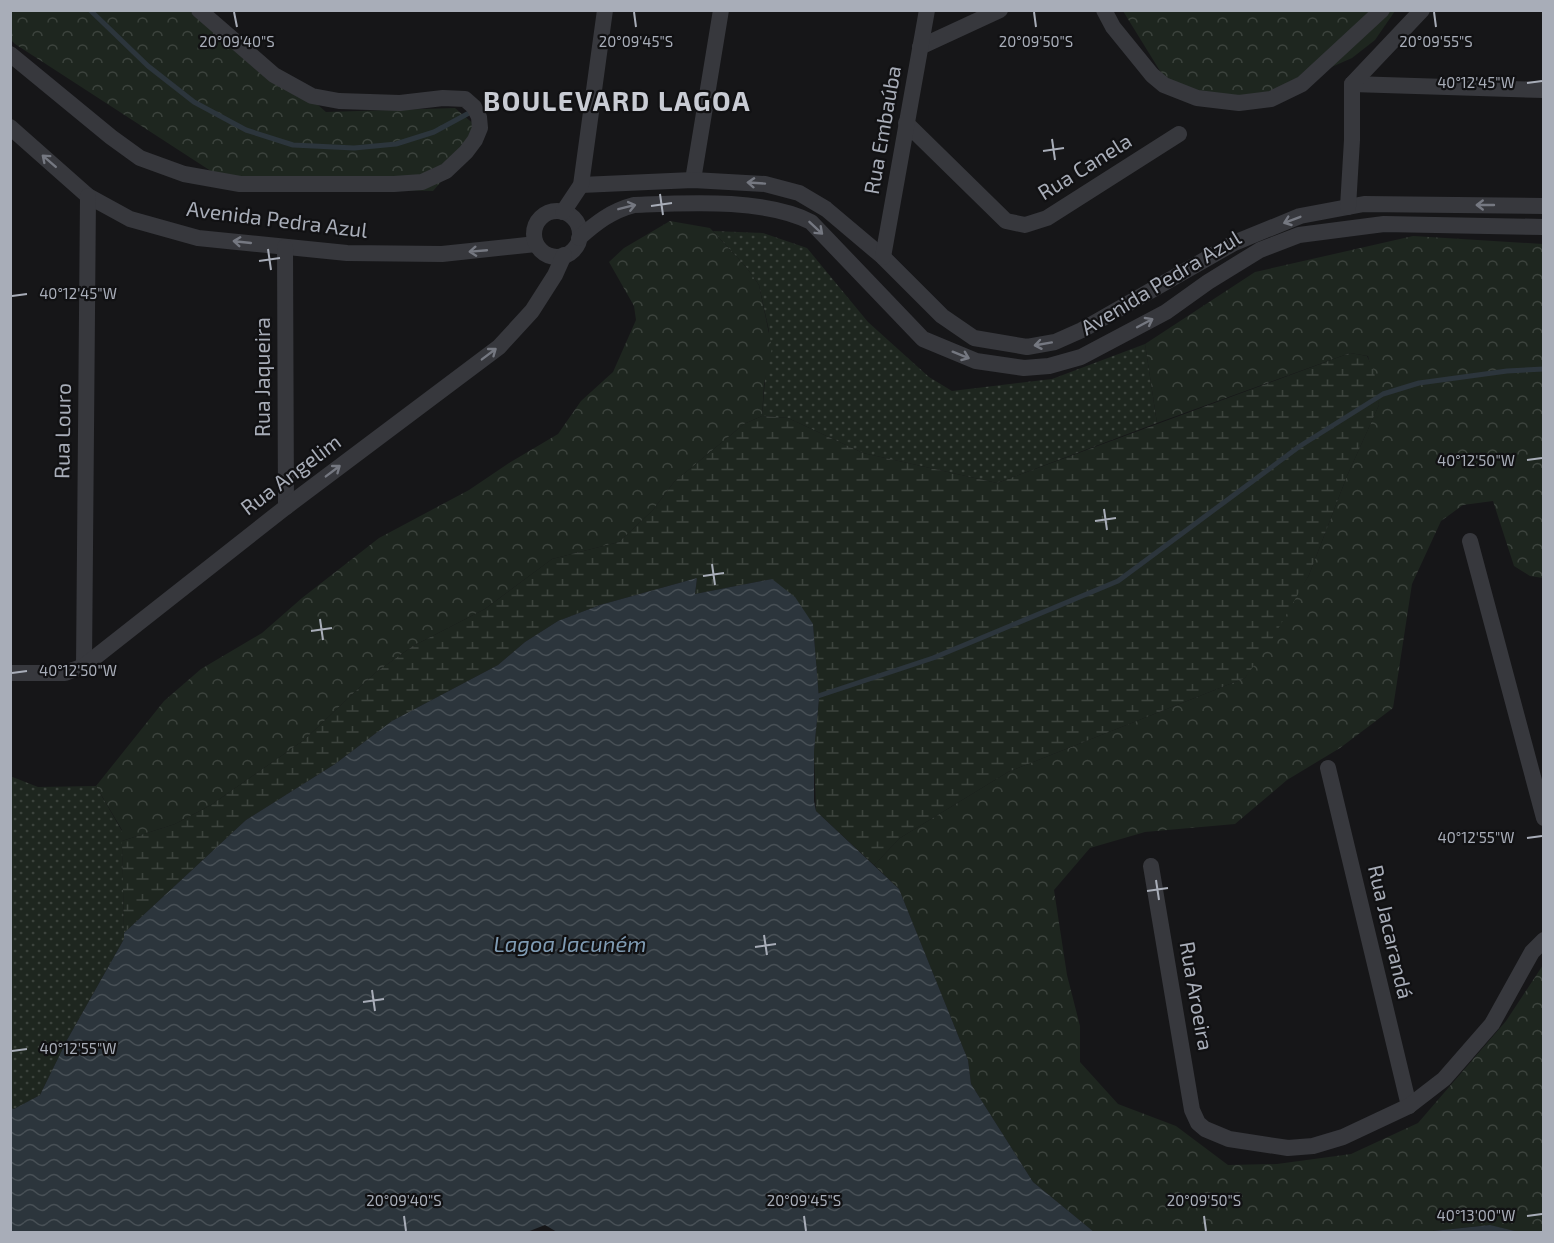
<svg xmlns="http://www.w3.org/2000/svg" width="1554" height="1243" font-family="'Exo 2',sans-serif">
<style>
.grass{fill:url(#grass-dots)}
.forest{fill:url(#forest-crowns)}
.wetland{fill:url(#wetland-marsh)}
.water{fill:url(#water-waves)}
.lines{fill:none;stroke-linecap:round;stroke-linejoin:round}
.stream{stroke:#2c353c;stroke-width:5}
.street{stroke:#37383d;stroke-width:16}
.oneway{stroke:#757881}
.ticks{fill:none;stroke:#a8adb8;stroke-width:2}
.labels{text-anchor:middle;stroke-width:4.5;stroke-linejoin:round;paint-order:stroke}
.street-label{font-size:21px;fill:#a8adb8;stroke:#111113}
.water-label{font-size:22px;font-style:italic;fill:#7f9bb3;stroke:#111113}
.district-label{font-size:27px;font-weight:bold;letter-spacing:1.5px;fill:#c9ccd4;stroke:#111113}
.ticks-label{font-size:15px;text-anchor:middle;fill:#a8adb8;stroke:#111113;stroke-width:4.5;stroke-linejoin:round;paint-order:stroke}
</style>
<defs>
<pattern id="grass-dots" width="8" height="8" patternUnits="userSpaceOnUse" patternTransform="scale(1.5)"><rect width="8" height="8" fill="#1e261f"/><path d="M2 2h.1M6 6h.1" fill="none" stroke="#3c433d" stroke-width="1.8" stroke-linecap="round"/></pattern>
<pattern id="forest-crowns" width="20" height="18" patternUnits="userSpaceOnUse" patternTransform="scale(1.5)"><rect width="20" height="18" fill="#1e261f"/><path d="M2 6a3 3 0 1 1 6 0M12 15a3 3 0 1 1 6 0" fill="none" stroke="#3c433d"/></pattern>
<pattern id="wetland-marsh" width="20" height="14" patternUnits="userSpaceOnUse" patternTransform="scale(1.5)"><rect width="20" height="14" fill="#1e261f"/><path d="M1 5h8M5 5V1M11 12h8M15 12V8" fill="none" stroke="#3c433d"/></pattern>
<pattern id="water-waves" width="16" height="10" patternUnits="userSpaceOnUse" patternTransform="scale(1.5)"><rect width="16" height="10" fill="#2c353c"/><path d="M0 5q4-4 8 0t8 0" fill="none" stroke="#485056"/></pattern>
</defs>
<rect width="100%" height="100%" fill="#161618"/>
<g class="grass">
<polygon points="713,231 763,233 807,248 868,322 929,377 952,391 1052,379 1145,344 1157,423 997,483 863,453 788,418 762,416 769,331 759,285 746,267"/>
<polygon points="10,776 38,787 96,786 122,831 124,933 124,939 67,1040 40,1095 14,1109 10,1108"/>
</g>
<g class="forest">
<polygon points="10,11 189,11 248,44 326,112 455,108 476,126 465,154 433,191 234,186 15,44 11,40"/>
<polygon points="1123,11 1395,11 1375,40 1352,58 1264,97 1173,92"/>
<polygon points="670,221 710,228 746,267 759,285 772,348 764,384 762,416 744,424 674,482 653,510 619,542 552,559 485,609 413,646 375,673 304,740 211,805 175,824 122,841 122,830 96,786 164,701 201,669 262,633 302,598 379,538 469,490 509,463 558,434 581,401 613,372 636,320 634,306 609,262 624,248"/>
<polygon points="1413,236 1543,244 1543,578 1530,576 1514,566 1493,501 1463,505 1441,521 1412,584 1393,708 1340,748 1287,780 1235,824 1145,832 1090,848 1054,890 1067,975 1080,1026 1080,1062 1118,1104 1176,1126 1228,1165 1277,1164 1351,1154 1418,1123 1506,1021 1543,965 1543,1232 1519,1232 1489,1225 1423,1232 1094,1232 1033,1182 971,1084 968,1060 899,889 874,865 900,838 1008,772 1245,678 1309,575 1347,476 1379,405 1368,356 1350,353 1157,423 1145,344 1255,272"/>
</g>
<polygon class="wetland" points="1350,353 1367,356 1374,371 1379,405 1347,476 1309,575 1270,643 1245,678 1008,772 900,838 874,865 816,811 814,751 819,699 813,624 772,579 695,594 697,578 600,605 558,621 525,642 498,665 392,721 335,764 246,820 124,933 122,841 175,824 211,805 304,740 375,673 413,646 485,609 552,559 619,542 653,510 674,482 744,424 762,416 788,418 863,453 997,483"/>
<g class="water">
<polygon points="697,578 695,594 772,579 795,597 813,624 819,699 814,751 814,801 816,811 899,889 968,1060 971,1084 1033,1182 1094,1232 557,1232 545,1225 527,1232 11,1232 11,1108 14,1109 40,1095 67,1040 124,939 124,933 246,820 335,764 392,721 498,665 525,642 558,621 600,605"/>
<polygon points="1490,1225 1519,1232 1423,1232 1424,1232"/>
</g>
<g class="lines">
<g class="stream">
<polyline points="90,10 148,66 194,102 246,130 293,145 354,148 396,144 434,132 469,113"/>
<polyline points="815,697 933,658 1118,581 1300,446 1383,394 1419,383 1507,371 1544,369"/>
</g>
<g class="street">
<polyline points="1104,10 1113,27 1152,75 1164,85 1197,98 1239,103 1271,99 1302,84 1382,10"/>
<polyline points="920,47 1000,10"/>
<polyline points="10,54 111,137 140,158 184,174 240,184 394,184 422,182 446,171 466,152 475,140 480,128 479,117 474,107 465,99 443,98 400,103 339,101 312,96 274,75 199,10"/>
<polyline points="1352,84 1544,90"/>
<polyline points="906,123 1006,221 1025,225 1047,218 1179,134"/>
<polyline points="10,127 88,196 130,219 198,238 347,253 442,254 536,244"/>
<polyline points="693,180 721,10"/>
<polyline points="581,185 693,180 765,184 799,193 826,209 883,257 942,316 974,338 1027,347 1055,342 1082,330 1234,243 1300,216 1364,204 1544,206"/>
<polyline points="1348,207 1352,140 1352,84 1422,10"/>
<circle cx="557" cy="234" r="23"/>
<polyline points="563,212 581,185 605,10"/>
<path d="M579,238C596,223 611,211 634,205C687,203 764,198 811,222L923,339L976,361L1024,368L1049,366L1081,357L1166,312L1208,282L1260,250L1299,235L1384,224L1544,227"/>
<polyline points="285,247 286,507"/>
<polyline points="883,257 927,10"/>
<polyline points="1470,541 1544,818"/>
<polyline points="84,666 88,196"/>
<polyline points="10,673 65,673 84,666 286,507 499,347 532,311 555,275 564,255"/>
<polyline points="1328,768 1409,1106"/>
<polyline points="1151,866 1192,1110 1198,1123 1205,1129 1229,1139 1288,1148 1313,1146 1343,1137 1409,1106 1444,1079 1492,1024 1532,952 1544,940"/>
</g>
</g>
<defs><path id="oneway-shaft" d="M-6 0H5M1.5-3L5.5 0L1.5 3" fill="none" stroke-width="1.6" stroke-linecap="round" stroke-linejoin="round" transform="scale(1.5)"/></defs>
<g class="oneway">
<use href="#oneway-shaft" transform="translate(49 161) rotate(-139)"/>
<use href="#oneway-shaft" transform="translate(756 183) rotate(-176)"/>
<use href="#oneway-shaft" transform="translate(1485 205) rotate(-180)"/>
<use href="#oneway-shaft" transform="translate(627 207) rotate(-14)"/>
<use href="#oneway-shaft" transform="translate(1292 220) rotate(159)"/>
<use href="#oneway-shaft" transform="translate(816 228) rotate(43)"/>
<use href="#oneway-shaft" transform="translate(242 242) rotate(-174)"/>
<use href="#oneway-shaft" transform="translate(478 251) rotate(175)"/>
<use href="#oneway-shaft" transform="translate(1145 323) rotate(-28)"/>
<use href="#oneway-shaft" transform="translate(1043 344) rotate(170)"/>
<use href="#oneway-shaft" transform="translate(489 354) rotate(-37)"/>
<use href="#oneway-shaft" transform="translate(961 355) rotate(22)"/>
<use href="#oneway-shaft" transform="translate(333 471) rotate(-37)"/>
</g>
<path class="ticks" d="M234,12L237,27M634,12L636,27M1034,12L1036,27M1434,12L1436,27M1527,83L1542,81M1052,139L1055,160M1043,151L1064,148M660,194L663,215M651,206L672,203M268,249L271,270M259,261L280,258M12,296L27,294M1527,460L1542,458M1104,509L1107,530M1095,521L1116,518M712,564L715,585M703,576L724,573M320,619L323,640M311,631L332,628M12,673L27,671M1527,838L1542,836M1156,880L1159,900M1147,891L1168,888M764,935L767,955M755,947L776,944M372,990L375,1011M363,1002L384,999M12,1051L27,1049M404,1216L406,1231M804,1216L806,1231M1204,1216L1206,1231M1527,1216L1542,1214"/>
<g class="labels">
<g class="street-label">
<text transform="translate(883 130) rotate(-80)" y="7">Rua Embaúba</text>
<text transform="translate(1085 167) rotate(-32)" y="7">Rua Canela</text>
<text transform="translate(277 220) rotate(7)" y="7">Avenida Pedra Azul</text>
<text transform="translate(1161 283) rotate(-31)" y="7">Avenida Pedra Azul</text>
<text transform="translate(263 377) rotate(-90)" y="7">Rua Jaqueira</text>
<text transform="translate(63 431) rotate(-89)" y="7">Rua Louro</text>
<text transform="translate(291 475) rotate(-37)" y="7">Rua Angelim</text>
<text transform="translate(1390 932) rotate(77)" y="7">Rua Jacarandá</text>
<text transform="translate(1196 996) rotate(80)" y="7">Rua Aroeira</text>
</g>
<g class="water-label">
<text x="570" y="952">Lagoa Jacuném</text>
</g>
<g class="district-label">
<text x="617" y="111">BOULEVARD LAGOA</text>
</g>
</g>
<g class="ticks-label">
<text x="237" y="47">20°09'40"S</text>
<text x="636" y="47">20°09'45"S</text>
<text x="1036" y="47">20°09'50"S</text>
<text x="1436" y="47">20°09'55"S</text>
<text x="1476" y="88">40°12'45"W</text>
<text x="78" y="299">40°12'45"W</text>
<text x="1476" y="466">40°12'50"W</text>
<text x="78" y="676">40°12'50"W</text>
<text x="1476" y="843">40°12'55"W</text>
<text x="78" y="1054">40°12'55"W</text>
<text x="404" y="1206">20°09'40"S</text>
<text x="804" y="1206">20°09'45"S</text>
<text x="1204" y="1206">20°09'50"S</text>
<text x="1476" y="1221">40°13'00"W</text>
</g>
<rect width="1554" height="1243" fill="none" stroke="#a8adb8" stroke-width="24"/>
</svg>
